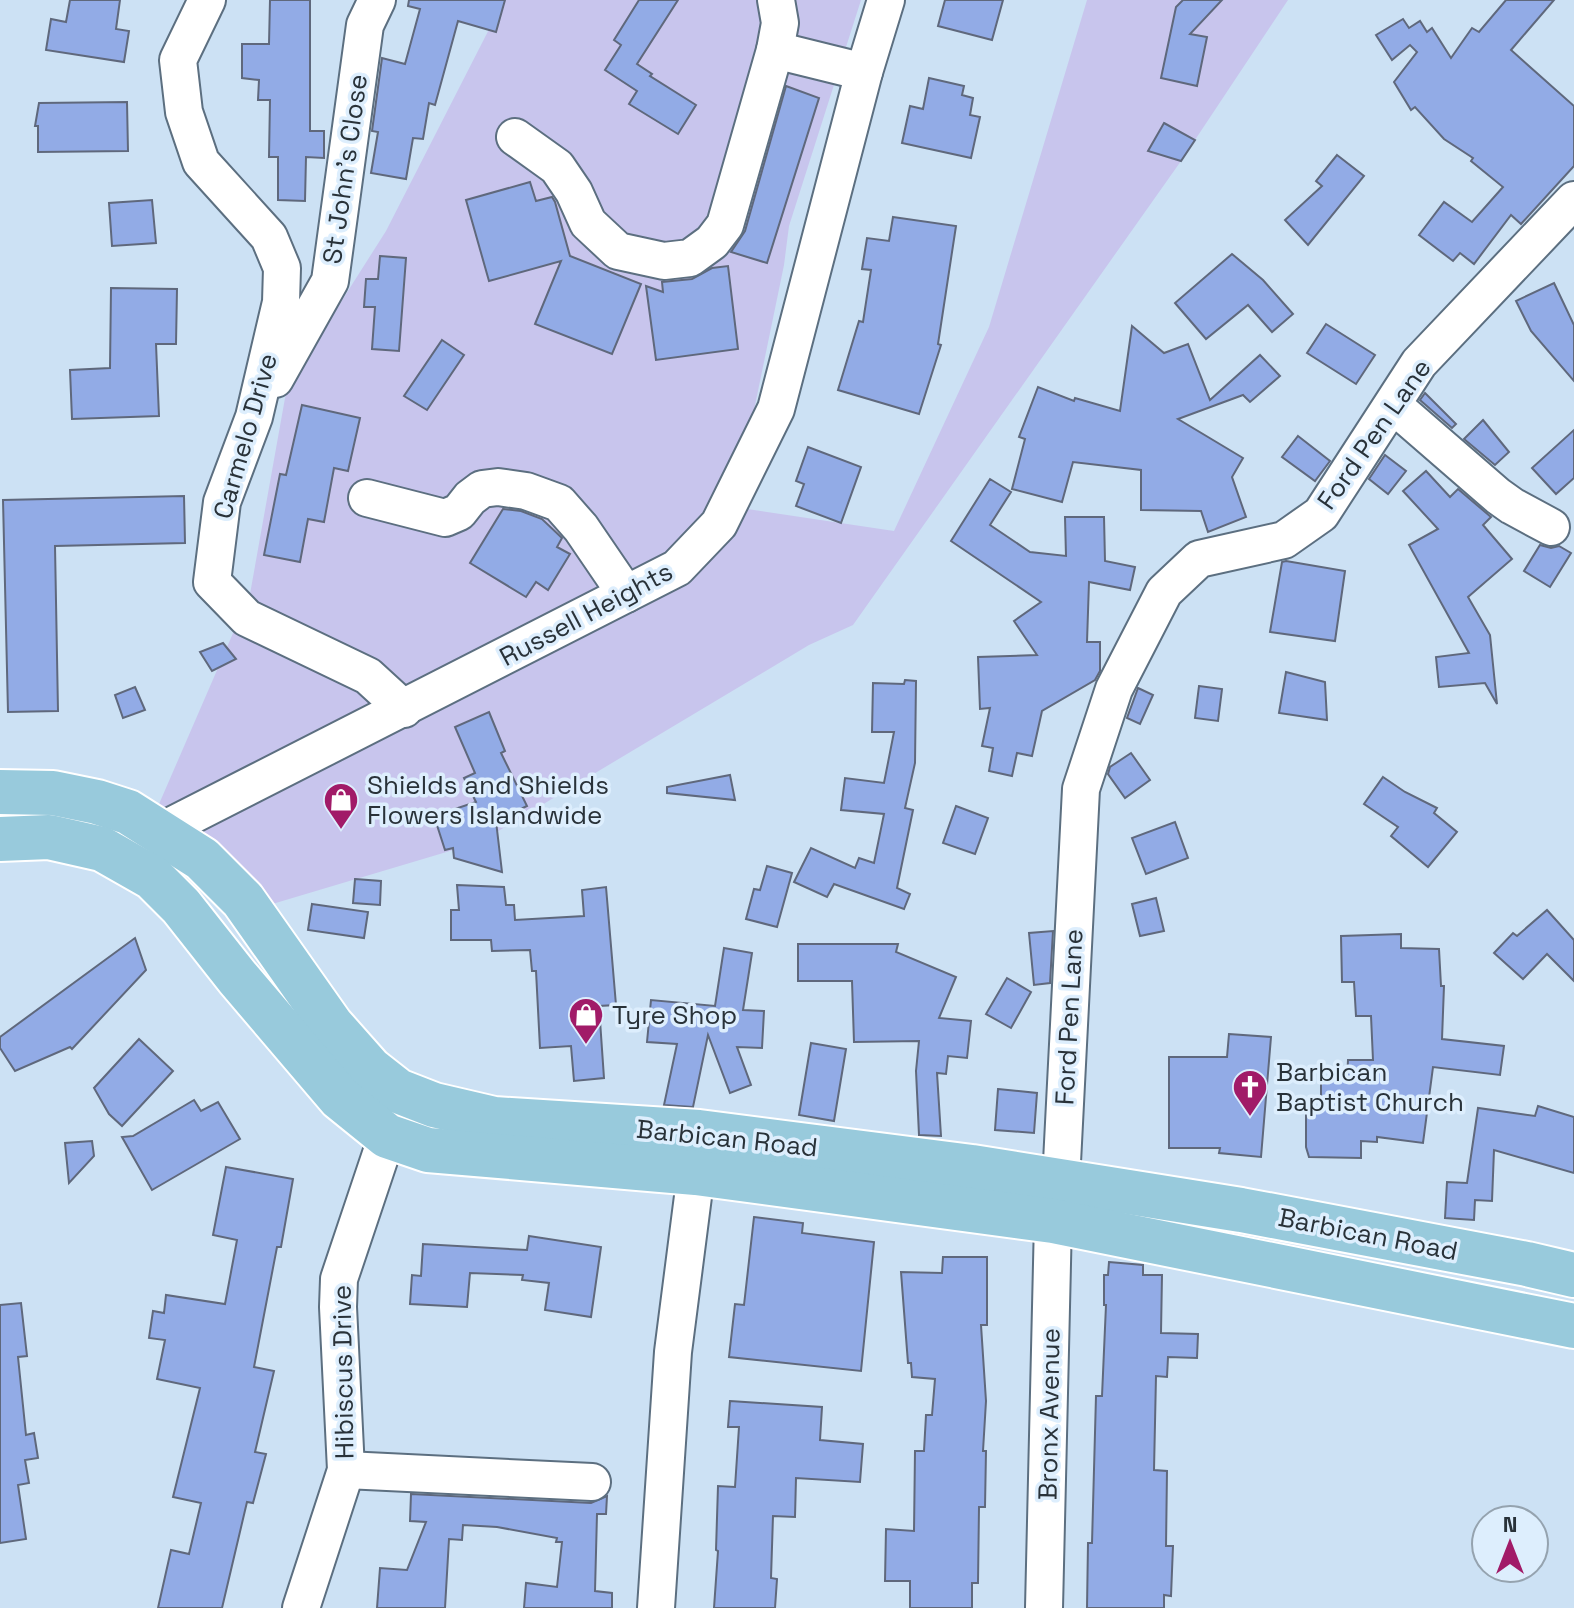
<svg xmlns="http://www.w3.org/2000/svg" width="1574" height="1608" font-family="'Space Grotesk',sans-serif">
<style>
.green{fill:#c8c5ed}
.building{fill:#92abe6;stroke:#5f687c;stroke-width:2}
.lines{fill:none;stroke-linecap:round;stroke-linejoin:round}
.minor-casing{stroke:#5c6f80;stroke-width:40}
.major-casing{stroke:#fff;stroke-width:48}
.minor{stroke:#fff;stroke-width:36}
.major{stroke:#98cadc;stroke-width:44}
.labels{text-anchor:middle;stroke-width:7;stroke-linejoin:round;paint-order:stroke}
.street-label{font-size:26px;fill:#293239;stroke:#ddeefd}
.poi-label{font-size:26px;fill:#293239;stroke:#ddeefd;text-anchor:start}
</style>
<rect width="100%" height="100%" fill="#cce1f4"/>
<polygon class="green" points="504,0 861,0 789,226 784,265 734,507 894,531 989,327 1087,0 1288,0 1181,161 853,625 809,645 480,842 269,905 156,811 250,594 287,387 386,231"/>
<g class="building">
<polygon points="70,0 120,0 116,29 129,31 124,62 46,50 51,19 66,22"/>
<polygon points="270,0 310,0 310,131 324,131 324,158 306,157 305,201 278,200 278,157 269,157 270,100 258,100 259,80 242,78 242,44 269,44"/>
<polygon points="409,0 505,0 496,32 458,21 435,105 429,103 423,139 413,138 406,179 371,173 378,132 372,131 382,58 405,64 420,9 408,6"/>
<polygon points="639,0 678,0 637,64 652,74 650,76 696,105 678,134 629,104 637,91 605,70 621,45 614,40"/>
<polygon points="945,0 1003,0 992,40 938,26"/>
<polygon points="1183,0 1222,0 1190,34 1207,37 1197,86 1161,78 1176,7"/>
<polygon points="1506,0 1554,0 1511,50 1574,106 1574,166 1521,224 1511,215 1474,264 1460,253 1453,261 1419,235 1444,202 1472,222 1503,187 1471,161 1473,158 1444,139 1415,107 1411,110 1394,82 1417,52 1410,45 1392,60 1376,35 1403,19 1409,28 1420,21 1427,32 1432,28 1451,58 1472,28 1479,32"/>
<polygon points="929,78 964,86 962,95 973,98 970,115 980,117 971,158 902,143 910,106 923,109"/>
<polygon points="786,86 819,98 767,263 731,252 745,231"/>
<polygon points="127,102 128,151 38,152 38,126 35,126 39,103"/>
<polygon points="1164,123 1195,140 1181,161 1148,151"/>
<polygon points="1337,155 1364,176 1308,245 1285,220 1322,186 1316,181"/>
<polygon points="530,182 536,201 552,197 555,202 570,256 641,284 612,354 535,324 561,261 489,281 466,200"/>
<polygon points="152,200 156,243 112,246 109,203"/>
<polygon points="893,217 956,226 938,344 941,345 919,414 838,390 859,321 863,322 871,270 862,269 867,238 889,241"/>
<polygon points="1232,254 1263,280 1293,314 1272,332 1248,305 1206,339 1175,303"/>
<polygon points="380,256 406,258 399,351 372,349 375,307 364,307 366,279 378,279"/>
<polygon points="728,266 738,349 656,360 646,286 663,292 662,282 692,279 712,268"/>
<polygon points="1554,283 1574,325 1574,381 1531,331 1516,301"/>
<polygon points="111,288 177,289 176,344 156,344 159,416 72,419 70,370 110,368"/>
<polygon points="1326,324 1375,355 1356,384 1307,353"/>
<polygon points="1132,326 1164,353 1188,344 1210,400 1260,355 1280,376 1250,402 1243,395 1178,419 1243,458 1232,477 1246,517 1208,532 1201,511 1141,510 1141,470 1073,462 1062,502 1012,489 1025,439 1019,437 1038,387 1074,401 1075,398 1120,411"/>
<polygon points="442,340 464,355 427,410 404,396"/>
<polygon points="1425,393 1456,424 1452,428 1420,400"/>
<polygon points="302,405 360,418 348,471 334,468 324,522 308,519 300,562 264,555 280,474 286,475"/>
<polygon points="1483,420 1509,452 1495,465 1464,439"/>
<polygon points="1574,430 1574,478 1556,494 1532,468"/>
<polygon points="1298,436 1330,461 1315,481 1282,457"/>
<polygon points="808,447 861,467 841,523 796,506 804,484 796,481"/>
<polygon points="1385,455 1406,471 1388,494 1369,479"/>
<polygon points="1426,471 1450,497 1458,489 1491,517 1483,525 1512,559 1468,597 1490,635 1497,704 1485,683 1439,687 1436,657 1469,653 1409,545 1438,529 1403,491"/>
<polygon points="990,479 1011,492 990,525 1030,552 1066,556 1065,517 1104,517 1105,561 1135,567 1130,590 1089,582 1087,642 1100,642 1100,671 1095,680 1042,711 1032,756 1017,753 1012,776 989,771 993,748 982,746 990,708 980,709 978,657 1037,655 1014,621 1041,602 951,541"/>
<polygon points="184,496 185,543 55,546 58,711 8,712 3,500"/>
<polygon points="503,509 521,511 542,519 562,538 557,547 570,554 548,590 536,582 526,597 470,563"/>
<polygon points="1540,545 1551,548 1559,546 1571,553 1550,587 1524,571"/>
<polygon points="1286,561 1345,571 1335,641 1270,632 1282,562"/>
<polygon points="223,643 236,659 212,671 200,652"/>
<polygon points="1286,672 1325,682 1327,720 1279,713"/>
<polygon points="905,680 916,681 915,763 905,808 913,810 897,888 910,894 904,909 834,884 827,897 794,882 811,848 855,868 859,858 874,863 884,814 841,810 845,778 884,783 894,732 872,732 873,683 904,684"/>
<polygon points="1199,686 1222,689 1218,721 1195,718"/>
<polygon points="135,687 145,710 123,718 115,695"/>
<polygon points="1138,688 1153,695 1140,724 1127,718"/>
<polygon points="489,712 505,751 501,753 527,806 496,821 502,872 454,858 453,848 445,850 434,816 476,802 464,778 475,773 455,727"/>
<polygon points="1131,753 1150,780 1125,798 1108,774 1110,767"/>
<polygon points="730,775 735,800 667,793 667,787"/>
<polygon points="1383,777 1405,792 1437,808 1434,813 1457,832 1428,867 1391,836 1398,827 1364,804"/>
<polygon points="956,806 988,818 975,854 943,843"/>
<polygon points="1175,822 1188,858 1146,874 1132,838"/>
<polygon points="767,866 792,873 777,927 746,919 754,889 760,890"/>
<polygon points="355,879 381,881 380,905 353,903"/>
<polygon points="457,885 504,887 506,905 514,905 515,920 584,916 582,890 606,887 616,1005 599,1006 604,1078 574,1081 571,1046 540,1048 536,971 532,971 530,950 492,951 491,940 451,940 451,910 459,910"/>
<polygon points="1156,898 1164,931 1140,936 1132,904"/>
<polygon points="312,904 368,912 364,938 308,930"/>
<polygon points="1547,910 1574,940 1574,981 1547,954 1523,979 1494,953 1513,933 1517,936"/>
<polygon points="1053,931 1050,983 1034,985 1029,933"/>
<polygon points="1401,934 1401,948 1439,949 1441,986 1444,986 1442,1039 1504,1046 1500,1075 1433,1067 1423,1143 1377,1137 1377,1142 1361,1141 1361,1158 1309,1157 1306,1147 1306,1111 1321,1112 1321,1080 1347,1080 1348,1060 1373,1060 1371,1016 1356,1016 1354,982 1342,982 1341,936"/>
<polygon points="135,938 146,970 72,1049 70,1047 15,1071 0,1048 0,1037"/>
<polygon points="798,944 898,944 896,952 956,977 939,1018 971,1021 967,1058 948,1056 946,1074 937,1073 941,1136 919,1135 916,1071 919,1041 854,1042 852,981 798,981"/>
<polygon points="724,948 752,953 743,1010 764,1011 762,1048 737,1047 751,1085 730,1093 708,1035 693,1107 664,1105 677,1044 647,1042 651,1000 715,1006"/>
<polygon points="1007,978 1031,992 1011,1028 986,1014"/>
<polygon points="1229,1034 1271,1037 1261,1157 1219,1153 1220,1148 1169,1148 1169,1057 1227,1057"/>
<polygon points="139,1039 173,1071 122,1126 109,1114 94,1088"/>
<polygon points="811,1043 846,1049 834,1121 799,1115"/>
<polygon points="998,1089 1037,1093 1034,1133 995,1130"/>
<polygon points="194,1100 201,1111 218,1102 240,1139 152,1190 122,1137 133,1136"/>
<polygon points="1538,1106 1574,1117 1574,1173 1494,1150 1492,1201 1475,1200 1474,1220 1445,1218 1447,1182 1467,1183 1478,1108 1535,1116"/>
<polygon points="92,1141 94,1156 69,1183 65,1143"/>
<polygon points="226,1167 293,1179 281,1247 277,1247 254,1367 274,1371 255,1452 266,1454 253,1503 247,1502 222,1608 158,1608 171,1550 189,1554 201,1503 173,1497 200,1388 157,1379 165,1340 149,1338 153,1311 164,1313 166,1295 225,1304 237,1240 213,1235"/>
<polygon points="754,1217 803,1223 802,1233 874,1242 861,1371 729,1357 735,1304 744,1305"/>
<polygon points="529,1236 601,1247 591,1317 545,1310 549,1283 522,1280 523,1275 470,1273 467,1307 410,1304 412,1275 421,1276 423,1244 527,1250"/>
<polygon points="943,1257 987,1257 987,1325 981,1325 986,1401 983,1451 986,1451 985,1507 979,1507 978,1583 972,1583 972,1608 910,1608 910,1581 885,1581 886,1529 914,1531 915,1451 924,1451 926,1415 932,1415 935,1379 912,1377 911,1363 908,1363 901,1272 942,1273"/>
<polygon points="1109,1262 1143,1265 1143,1275 1162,1275 1161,1333 1198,1334 1197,1358 1168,1357 1167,1377 1156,1376 1154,1470 1167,1471 1166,1546 1173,1546 1171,1596 1164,1595 1164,1608 1087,1608 1088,1543 1092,1543 1096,1396 1102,1396 1106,1305 1104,1305 1104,1275 1108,1275"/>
<polygon points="21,1303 27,1356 18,1357 26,1435 34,1433 38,1458 25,1460 29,1483 18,1485 26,1539 0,1543 0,1305"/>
<polygon points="730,1401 822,1407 820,1440 863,1444 860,1482 796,1478 795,1517 773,1516 771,1578 777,1579 775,1608 714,1608 718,1551 716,1550 718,1486 735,1487 739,1427 728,1427"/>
<polygon points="411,1494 591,1503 607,1496 606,1514 597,1514 595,1591 612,1593 612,1608 524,1608 526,1583 557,1587 562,1542 556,1542 557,1538 497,1527 463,1525 462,1540 449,1539 445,1608 377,1608 380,1568 407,1570 426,1522 410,1521"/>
</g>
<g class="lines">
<defs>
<g id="minor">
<polyline points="207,0 178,60 184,112 201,162 269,237 282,268 281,302 254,417 222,502 212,582 247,618 368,676 404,709"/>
<polyline points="775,50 864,72"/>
<polyline points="515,137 557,167 574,192 588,223 618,251 664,261 690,258 712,242 725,225 775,50 780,23 776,0"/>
<polyline points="275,379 330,281 365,25 377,0"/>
<polyline points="1393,405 1498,496 1512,506 1551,527"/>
<polyline points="367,498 445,518 459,512 470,498 482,489 498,487 526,491 559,503 581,528 626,594"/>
<polyline points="143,847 161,831 677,568 719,524 776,409 864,72 886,0"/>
<polyline points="1061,1182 1081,789 1114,689 1164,592 1199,559 1284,540 1321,514 1419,363 1574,200"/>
<polyline points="346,1470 592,1482"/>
<polyline points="301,1608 346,1470 338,1307 339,1279 387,1136"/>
<polyline points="656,1608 673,1352 696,1173"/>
<polyline points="1044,1608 1053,1221"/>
</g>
<g id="major">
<polyline points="0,792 53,793 97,802 128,812 202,859 243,900 331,1025 370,1069 398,1091 434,1105 494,1119 699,1132 972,1167 1241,1210 1527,1264 1574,1275"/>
<polyline points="0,839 49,837 102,849 153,878 181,906 237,977 340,1098 387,1136 428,1150 696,1173 1053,1221 1574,1326"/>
</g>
</defs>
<use href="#minor" class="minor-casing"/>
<use href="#major" class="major-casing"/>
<use href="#minor" class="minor"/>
<use href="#major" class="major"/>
</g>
<defs>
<symbol id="shop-pin" viewBox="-11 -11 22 30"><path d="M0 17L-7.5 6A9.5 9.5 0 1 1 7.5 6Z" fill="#a11b68" stroke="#ddeefd"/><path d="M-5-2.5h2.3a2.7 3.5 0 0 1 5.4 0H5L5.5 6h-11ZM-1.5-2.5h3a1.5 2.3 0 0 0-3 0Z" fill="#fff"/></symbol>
<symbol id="church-pin" viewBox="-11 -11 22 30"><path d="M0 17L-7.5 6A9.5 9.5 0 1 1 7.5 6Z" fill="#a11b68" stroke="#ddeefd"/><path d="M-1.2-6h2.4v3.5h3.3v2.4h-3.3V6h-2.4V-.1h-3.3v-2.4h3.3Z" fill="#fff"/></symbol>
</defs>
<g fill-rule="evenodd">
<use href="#shop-pin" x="321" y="780" width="40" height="54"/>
<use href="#shop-pin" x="566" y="995" width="40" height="54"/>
<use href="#church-pin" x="1230" y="1067" width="40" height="54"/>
</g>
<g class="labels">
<g class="street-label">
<text transform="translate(345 169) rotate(-82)" y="9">St John's Close</text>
<text transform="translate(1374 434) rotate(-55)" y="9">Ford Pen Lane</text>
<text transform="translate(245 436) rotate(-74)" y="9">Carmelo Drive</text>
<text transform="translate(586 614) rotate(-28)" y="9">Russell Heights</text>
<text transform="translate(1069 1017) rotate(-87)" y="9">Ford Pen Lane</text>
<text transform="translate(727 1138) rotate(6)" y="9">Barbican Road</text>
<text transform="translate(1368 1234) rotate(11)" y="9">Barbican Road</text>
<text transform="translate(343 1372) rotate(-91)" y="9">Hibiscus Drive</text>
<text transform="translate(1049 1414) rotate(-89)" y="9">Bronx Avenue</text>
</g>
<g class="poi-label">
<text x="367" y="794">Shields and Shields<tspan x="367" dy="30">Flowers Islandwide</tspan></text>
<text x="612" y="1024">Tyre Shop</text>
<text x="1276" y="1081">Barbican<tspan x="1276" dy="30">Baptist Church</tspan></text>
</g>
</g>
<g transform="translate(1510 1544)"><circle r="38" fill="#ddeefd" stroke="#95a3af" stroke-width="2"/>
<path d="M0-6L14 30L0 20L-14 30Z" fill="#a11b68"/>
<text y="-12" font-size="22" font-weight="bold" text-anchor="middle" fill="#293239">N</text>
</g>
</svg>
